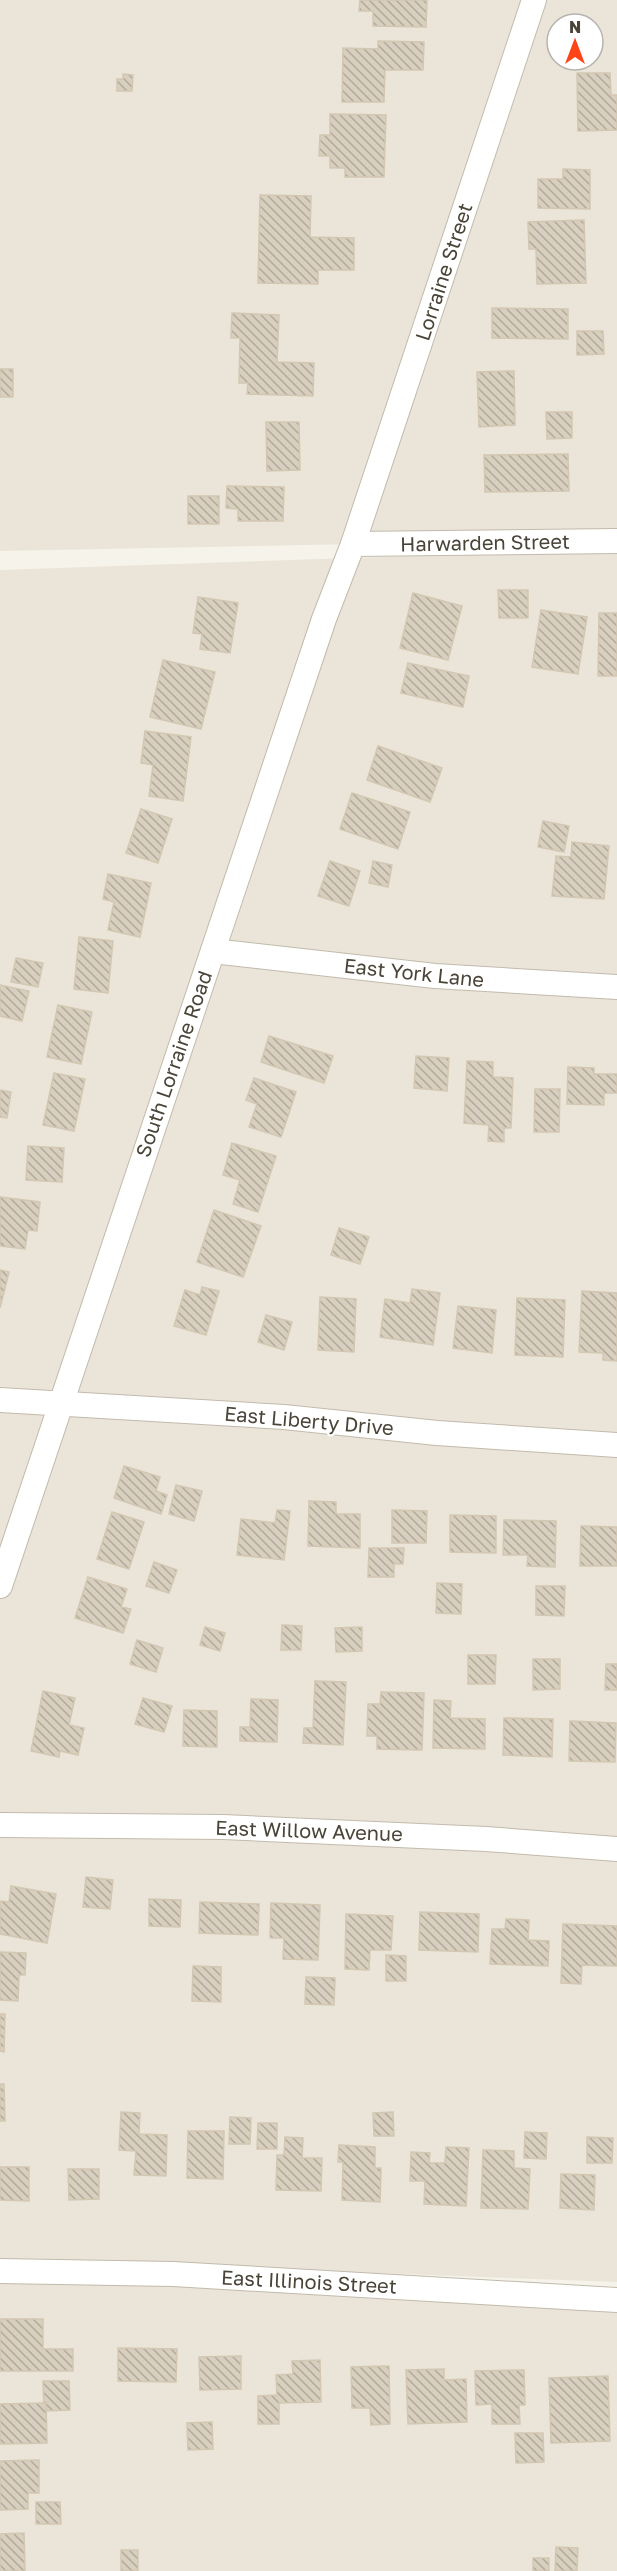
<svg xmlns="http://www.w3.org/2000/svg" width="617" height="2571" font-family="'Golos Text',sans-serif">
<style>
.residential{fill:#eae5d8;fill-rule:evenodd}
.building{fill:url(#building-back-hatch);stroke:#d3c7b2;stroke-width:1.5}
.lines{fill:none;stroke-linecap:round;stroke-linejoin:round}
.street-casing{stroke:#c2bbac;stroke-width:26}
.street{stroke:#fff;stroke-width:24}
.labels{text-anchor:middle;stroke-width:4.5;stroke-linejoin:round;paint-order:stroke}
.street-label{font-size:20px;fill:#4a4438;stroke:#fff}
</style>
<defs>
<pattern id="building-back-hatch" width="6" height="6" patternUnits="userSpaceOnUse" patternTransform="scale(1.5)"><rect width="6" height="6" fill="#d8cfbf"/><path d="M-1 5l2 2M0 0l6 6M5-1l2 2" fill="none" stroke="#b1aa9c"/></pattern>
</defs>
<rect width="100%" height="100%" fill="#f6f3ea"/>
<g class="residential">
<path d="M0,0H617V539L0,551ZM557,24H593V60H557Z"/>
<polygon points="617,549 617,2282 0,2259 0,570"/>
<polygon points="0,2278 617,2308 617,2571 0,2571"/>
</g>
<g class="building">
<polygon points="360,0 427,0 426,27 373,26 373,11 359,11"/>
<polygon points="378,41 424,42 423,70 385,70 384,102 342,102 343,48 378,49"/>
<polygon points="577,73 610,73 611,95 617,95 617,130 578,131"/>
<polygon points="123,74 133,75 132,91 117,91 117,79 123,79"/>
<polygon points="330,114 386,115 384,177 345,177 345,168 330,168 330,156 319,156 320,135 330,135"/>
<polygon points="563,169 590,170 590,209 538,208 538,179 563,179"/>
<polygon points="260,195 311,196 310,237 354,238 354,270 318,270 318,284 258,283"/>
<polygon points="584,220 586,283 537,284 536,249 529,249 528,222"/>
<polygon points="492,308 568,309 568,339 492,338"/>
<polygon points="232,313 279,315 277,362 314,363 313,396 247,394 248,383 239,383 240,338 231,338"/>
<polygon points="577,331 603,331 604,354 577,355"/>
<rect x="0" y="369" width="13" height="28"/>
<polygon points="514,371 515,425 479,427 477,372"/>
<polygon points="546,412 572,412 572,438 547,439"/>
<polygon points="266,422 299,422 300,470 267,471"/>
<polygon points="568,454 569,491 485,492 484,455"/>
<polygon points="227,486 284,487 283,521 238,521 238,509 226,508"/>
<rect x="188" y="496" width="31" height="28"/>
<polygon points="498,590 528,590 528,618 499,618"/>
<polygon points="413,593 462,606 448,660 400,648"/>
<polygon points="198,597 238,603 230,653 200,649 202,634 193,633"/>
<polygon points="541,610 587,617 578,674 532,667"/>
<polygon points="599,613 617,613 617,676 598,676"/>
<polygon points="163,660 215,672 201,729 150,717"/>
<polygon points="408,663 469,676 463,707 401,693"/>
<polygon points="145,731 191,737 183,801 149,796 153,765 141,763"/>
<polygon points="378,746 442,768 430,802 367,780"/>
<polygon points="352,793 410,812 398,849 340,829"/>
<polygon points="141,809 172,819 158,863 126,853"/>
<polygon points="543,821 569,826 564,852 538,847"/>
<polygon points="572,842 609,846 604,899 552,896 556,856 571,857"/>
<polygon points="330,861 360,871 349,906 318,896"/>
<polygon points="373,861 392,865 388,887 369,883"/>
<polygon points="108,874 151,883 140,937 108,930 114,902 103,899"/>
<polygon points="79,937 113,941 108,993 74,989"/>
<polygon points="16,958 43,963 38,987 11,982"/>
<polygon points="0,985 29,991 22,1021 0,1016"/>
<polygon points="58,1005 92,1012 81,1064 47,1057"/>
<polygon points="269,1036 333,1056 324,1083 261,1062"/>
<polygon points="416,1056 449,1058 447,1091 414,1088"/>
<polygon points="467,1061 493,1062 493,1077 513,1078 511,1128 504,1128 504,1142 488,1141 489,1125 464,1123"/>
<polygon points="568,1067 594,1068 594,1074 617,1074 617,1093 604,1093 604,1105 567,1104"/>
<polygon points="54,1073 85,1079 74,1131 43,1125"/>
<polygon points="254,1078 296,1092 281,1137 249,1127 257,1104 246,1100"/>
<polygon points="535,1089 560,1089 559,1132 534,1132"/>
<polygon points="0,1090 11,1092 7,1118 0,1117"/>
<polygon points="232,1143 276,1156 258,1212 233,1204 240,1180 223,1175"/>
<polygon points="28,1146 64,1148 62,1182 26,1180"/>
<polygon points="0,1197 40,1202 37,1231 28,1230 25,1249 0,1246"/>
<polygon points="214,1210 261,1226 243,1277 197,1262"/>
<polygon points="339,1228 369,1237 360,1264 331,1255"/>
<polygon points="0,1270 9,1272 0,1308"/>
<polygon points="202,1287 219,1291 206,1335 174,1326 185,1290 200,1295"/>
<polygon points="412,1289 440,1293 433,1345 380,1337 385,1299 410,1303"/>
<polygon points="582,1291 617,1293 617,1361 603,1360 603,1353 579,1352"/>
<polygon points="320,1297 356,1299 354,1352 318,1350"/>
<polygon points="517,1298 565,1300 563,1357 515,1355"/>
<polygon points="458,1306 496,1310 492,1353 453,1348"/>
<polygon points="266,1315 292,1322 284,1350 258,1342"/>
<polygon points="124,1466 160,1477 156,1491 167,1495 161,1514 114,1498"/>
<polygon points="176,1485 202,1491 194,1521 169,1514"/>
<polygon points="309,1501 336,1502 336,1514 360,1514 360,1548 308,1546"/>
<polygon points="277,1510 290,1511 284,1560 237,1555 241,1519 275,1523"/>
<polygon points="392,1510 427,1511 426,1543 392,1543"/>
<polygon points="112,1512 144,1522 129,1569 97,1559"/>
<polygon points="450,1515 496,1516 496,1553 450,1552"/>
<polygon points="504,1520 556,1521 555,1567 527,1566 528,1555 503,1555"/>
<polygon points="581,1526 617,1527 617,1566 580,1566"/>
<polygon points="369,1548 404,1548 403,1564 394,1564 394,1577 368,1577"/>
<polygon points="154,1562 177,1570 169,1593 146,1586"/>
<polygon points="88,1577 127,1589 121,1607 131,1609 123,1633 75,1618"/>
<polygon points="437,1583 462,1584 461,1614 436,1613"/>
<polygon points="536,1586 565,1586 564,1616 536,1615"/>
<polygon points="282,1625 302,1626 301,1650 281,1650"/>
<polygon points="205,1627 225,1633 220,1651 200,1645"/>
<polygon points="362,1627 362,1651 336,1652 335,1628"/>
<polygon points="137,1640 163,1648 156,1672 130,1664"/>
<polygon points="468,1655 496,1655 495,1684 468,1684"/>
<polygon points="533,1659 560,1659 560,1689 533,1690"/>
<polygon points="606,1664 617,1664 617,1690 605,1690"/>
<polygon points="315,1681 346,1682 343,1745 303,1743 304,1728 313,1728"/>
<polygon points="43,1691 75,1698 69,1725 84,1728 78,1755 60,1751 59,1757 31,1751"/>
<polygon points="381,1692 424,1693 422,1750 377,1749 377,1736 367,1736 368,1704 380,1704"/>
<polygon points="143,1698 172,1706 164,1732 135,1724"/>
<polygon points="251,1699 278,1700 277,1742 240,1741 240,1727 250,1727"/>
<polygon points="434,1700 451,1701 450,1718 485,1719 485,1749 433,1748"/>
<polygon points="184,1710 217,1711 217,1747 183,1746"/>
<polygon points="504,1718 553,1719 552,1757 503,1755"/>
<polygon points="570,1721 616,1723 615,1762 569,1761"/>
<polygon points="86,1877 113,1880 110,1909 83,1907"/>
<polygon points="11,1886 56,1894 47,1943 0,1934 0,1901 9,1902"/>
<polygon points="149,1899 181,1900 180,1927 149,1926"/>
<polygon points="200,1902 259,1904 258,1935 199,1933"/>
<polygon points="271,1903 320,1905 318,1960 283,1959 284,1938 270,1938"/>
<polygon points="420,1912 479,1914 478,1952 419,1950"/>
<polygon points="346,1914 393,1916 391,1950 370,1950 369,1970 345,1969"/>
<polygon points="506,1919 529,1920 528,1940 549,1941 548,1966 490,1964 492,1929 505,1929"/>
<polygon points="563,1924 617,1926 617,1966 582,1965 581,1984 561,1983"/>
<polygon points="0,1952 26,1953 25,1975 19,1975 18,2001 0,2000"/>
<polygon points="386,1955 406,1956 406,1981 386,1981"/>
<polygon points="193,1966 221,1967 221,2002 192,2001"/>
<polygon points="306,1977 335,1978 334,2005 305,2004"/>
<polygon points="0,2014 5,2014 4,2052 0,2051"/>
<polygon points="0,2084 4,2084 5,2121 0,2121"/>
<polygon points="121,2112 140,2113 139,2134 167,2135 166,2176 134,2175 136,2151 119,2150"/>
<polygon points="393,2112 394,2136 374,2136 373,2113"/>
<polygon points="230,2117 251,2118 250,2144 229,2144"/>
<polygon points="258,2123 277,2123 277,2149 257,2149"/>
<polygon points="188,2131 224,2131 223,2179 187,2178"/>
<polygon points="525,2132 547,2133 546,2159 524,2158"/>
<polygon points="285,2137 303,2138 302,2158 322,2158 321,2191 276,2190 277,2155 284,2155"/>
<polygon points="587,2137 613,2138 612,2163 587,2163"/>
<polygon points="339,2145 375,2147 375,2168 381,2168 380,2202 342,2200 343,2162 338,2162"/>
<polygon points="446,2147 469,2148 466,2206 424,2204 425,2181 410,2181 411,2152 430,2153 429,2163 445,2163"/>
<polygon points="483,2150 514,2151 514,2168 530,2169 528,2209 481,2208"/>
<polygon points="0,2167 29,2167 29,2201 0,2200"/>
<polygon points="68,2169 99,2169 99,2199 69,2200"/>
<polygon points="561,2174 595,2175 594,2210 560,2208"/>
<polygon points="0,2319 43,2319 43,2349 73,2349 73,2371 0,2371"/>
<polygon points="118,2348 177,2349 176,2382 118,2381"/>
<polygon points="241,2356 241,2389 200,2390 199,2357"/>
<polygon points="320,2360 321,2402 279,2403 279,2424 258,2424 258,2396 277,2395 276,2375 293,2374 292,2361"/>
<polygon points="389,2366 390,2424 371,2425 370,2408 352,2408 351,2367"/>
<polygon points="444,2369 444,2380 466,2379 467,2422 408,2424 406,2370"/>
<polygon points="524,2370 525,2405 519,2405 520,2424 492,2424 492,2404 476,2405 475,2371"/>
<polygon points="608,2376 610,2441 551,2443 549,2378"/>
<polygon points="43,2381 69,2381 70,2410 44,2411"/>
<polygon points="46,2403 47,2443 0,2444 0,2404"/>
<polygon points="212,2422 213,2449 188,2450 187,2423"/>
<polygon points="515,2433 543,2433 544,2462 516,2463"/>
<polygon points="39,2460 39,2493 28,2493 28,2509 0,2510 0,2461"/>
<polygon points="36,2502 60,2502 61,2524 36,2524"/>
<polygon points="24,2533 25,2571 0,2571 0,2534"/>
<polygon points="556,2547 578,2548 577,2571 555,2571"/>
<rect x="121" y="2550" width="17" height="21"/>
<rect x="533" y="2558" width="16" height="13"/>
</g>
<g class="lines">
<defs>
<g id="street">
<polyline points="353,544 617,541"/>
<polyline points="213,951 435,976 617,987"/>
<polyline points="0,1400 284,1417 437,1433 617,1445"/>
<polyline points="0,1586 324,619 353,544 534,0"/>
<polyline points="0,1825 223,1827 486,1839 617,1849"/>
<polyline points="0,2271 173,2274 617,2300"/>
</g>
</defs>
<use href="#street" class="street-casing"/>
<use href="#street" class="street"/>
</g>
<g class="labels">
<g class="street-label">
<text transform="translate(444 272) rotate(-72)" y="7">Lorraine Street</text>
<text transform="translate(485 543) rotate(-1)" y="7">Harwarden Street</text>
<text transform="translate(414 973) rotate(6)" y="7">East York Lane</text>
<text transform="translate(174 1064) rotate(-71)" y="7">South Lorraine Road</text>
<text transform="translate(309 1421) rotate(5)" y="7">East Liberty Drive</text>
<text transform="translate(309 1831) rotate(2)" y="7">East Willow Avenue</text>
<text transform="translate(309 2282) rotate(3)" y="7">East Illinois Street</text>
</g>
</g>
<g transform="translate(575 42)"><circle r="28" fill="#ffffff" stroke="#b7b4af" stroke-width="1.5"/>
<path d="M0-4.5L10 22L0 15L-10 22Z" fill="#ff4318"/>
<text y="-9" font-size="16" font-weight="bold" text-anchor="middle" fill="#4a4438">N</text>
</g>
</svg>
